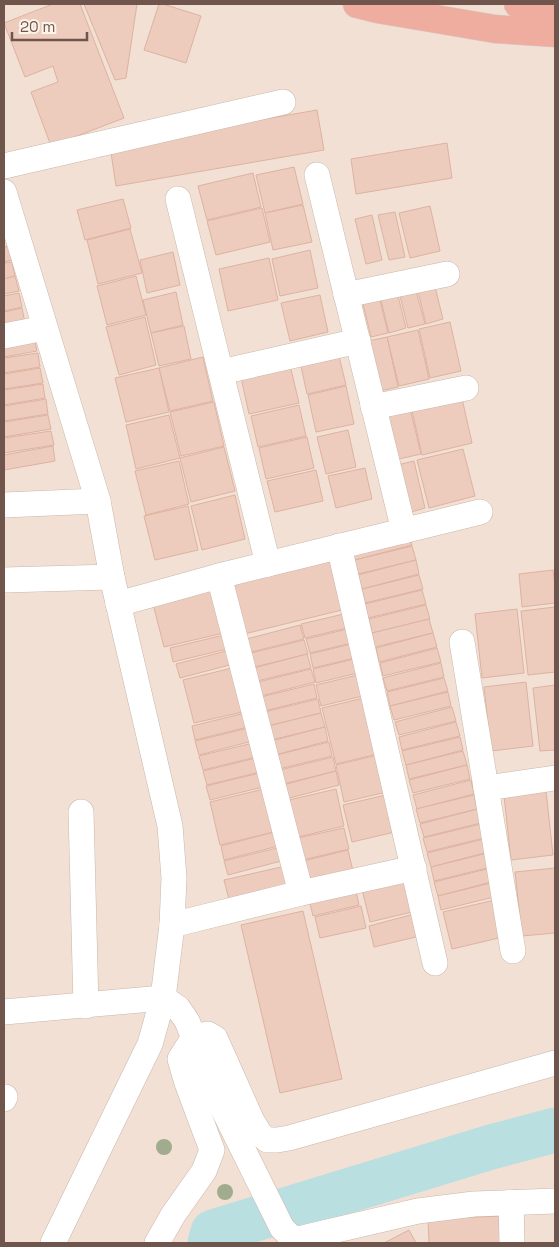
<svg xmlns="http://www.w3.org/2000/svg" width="559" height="1247" font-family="'Space Grotesk',sans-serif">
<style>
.residential{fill:#f1e0d3}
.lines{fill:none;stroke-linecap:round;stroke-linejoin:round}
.river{stroke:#badfe1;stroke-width:45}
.building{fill:#edccbe;stroke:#deb2a0}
.minor-casing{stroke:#cab6ab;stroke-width:26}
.highway-casing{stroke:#d7cfcd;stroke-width:29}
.minor{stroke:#fff;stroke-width:25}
.highway{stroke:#efada0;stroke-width:28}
.tree{fill:#a0ac8d}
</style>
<rect width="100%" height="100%" fill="#faefe4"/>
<rect class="residential" x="4" y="4" width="551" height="1239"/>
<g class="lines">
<polyline class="river" points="210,1243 213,1232 491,1147 555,1130"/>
</g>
<g class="building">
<polygon points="53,4 80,4 124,118 51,146 31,92 58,82 53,66 25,77 4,23"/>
<polygon points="84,4 137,4 126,78 115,80"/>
<polygon points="159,4 163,4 201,16 186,63 144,50"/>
<polygon points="317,110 324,150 116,186 110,146"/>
<polygon points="447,143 452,178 356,194 351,159"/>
<polygon points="294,167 303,204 265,213 256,175"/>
<polygon points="253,173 261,207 207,220 198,186"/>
<polygon points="123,199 131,228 85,240 77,210"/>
<polygon points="303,205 312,242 273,250 265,213"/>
<polygon points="430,206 440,251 410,258 399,213"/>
<polygon points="262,208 270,242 216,255 207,221"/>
<polygon points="395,212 405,257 389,260 378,215"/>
<polygon points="372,215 382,260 366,264 355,219"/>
<polygon points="130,229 142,273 98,284 87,240"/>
<polygon points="9,246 12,260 4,262 4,247"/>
<polygon points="310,250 318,288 280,296 272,259"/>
<polygon points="173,252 180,285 147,293 140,260"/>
<polygon points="269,258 278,300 228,311 219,269"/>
<polygon points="12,262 15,276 4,279 4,263"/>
<polygon points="15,276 19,291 4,294 4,279"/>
<polygon points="136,276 146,315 107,325 97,286"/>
<polygon points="433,279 443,319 426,324 416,283"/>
<polygon points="414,284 425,324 408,328 398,288"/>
<polygon points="396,288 406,328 389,333 379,292"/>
<polygon points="176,292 183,325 151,333 143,300"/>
<polygon points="378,292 388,333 371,337 361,296"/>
<polygon points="19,293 22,307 4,311 4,296"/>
<polygon points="320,295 328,332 290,341 281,303"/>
<polygon points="22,308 25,323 4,327 4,312"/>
<polygon points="145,317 156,365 119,375 106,327"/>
<polygon points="450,322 461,371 430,378 419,329"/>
<polygon points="184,326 191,359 159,366 151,333"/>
<polygon points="418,330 429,379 399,386 387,337"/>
<polygon points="34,337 37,351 4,357 4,342"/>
<polygon points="387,337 398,387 380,391 368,341"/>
<polygon points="337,348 346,385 307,394 299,357"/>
<polygon points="38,353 40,367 4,373 4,358"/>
<polygon points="203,357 213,401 170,411 159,368"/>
<polygon points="289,361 299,403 249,414 240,373"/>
<polygon points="40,368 43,383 4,389 4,374"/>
<polygon points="159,368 169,412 126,422 115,378"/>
<polygon points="43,384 45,398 4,405 4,390"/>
<polygon points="346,386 354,424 316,432 308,395"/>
<polygon points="461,394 472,443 422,455 411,406"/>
<polygon points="46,399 48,414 4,421 4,406"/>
<polygon points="214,402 224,446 181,456 170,412"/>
<polygon points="409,404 421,454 390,461 379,411"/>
<polygon points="299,405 306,436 258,447 251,416"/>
<polygon points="48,415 51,429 4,437 4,422"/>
<polygon points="169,415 180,458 136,469 126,425"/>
<polygon points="348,430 356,467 326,474 317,437"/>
<polygon points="51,431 54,445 4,453 4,438"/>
<polygon points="307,437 314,468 266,479 259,448"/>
<polygon points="53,446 55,461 4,470 4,455"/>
<polygon points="224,447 235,491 191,502 180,458"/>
<polygon points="463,449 475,496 429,508 417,460"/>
<polygon points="179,461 189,504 146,515 135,471"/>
<polygon points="414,461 425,508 404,514 393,466"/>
<polygon points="365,468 372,499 336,508 328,476"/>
<polygon points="316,470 323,501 275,512 267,481"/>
<polygon points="235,495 245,539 202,550 191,506"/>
<polygon points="188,506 198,550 155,560 144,516"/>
<polygon points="409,531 412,545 355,560 351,546"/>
<polygon points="412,546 416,560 358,574 355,560"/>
<polygon points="332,553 346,609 240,635 226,579"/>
<polygon points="416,560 419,574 362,589 358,575"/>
<polygon points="553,570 555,587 555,603 522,607 519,574"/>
<polygon points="419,575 423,589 365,603 362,589"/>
<polygon points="217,588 228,632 164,647 153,604"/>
<polygon points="422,590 426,604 368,618 365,604"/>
<polygon points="426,605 430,619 372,633 369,619"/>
<polygon points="555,607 555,672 528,675 521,611"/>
<polygon points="517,609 524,673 482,678 475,614"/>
<polygon points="348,613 351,627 305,638 301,624"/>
<polygon points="429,619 433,633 375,647 372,633"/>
<polygon points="300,625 304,639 247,653 243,640"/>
<polygon points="352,628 356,642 310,653 306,639"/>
<polygon points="433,633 437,647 379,662 376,648"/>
<polygon points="228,634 231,648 173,662 170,648"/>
<polygon points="304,640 308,654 250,668 247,654"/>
<polygon points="355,643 359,657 313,668 310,654"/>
<polygon points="437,648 441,662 383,676 380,663"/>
<polygon points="234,649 237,663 180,678 176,664"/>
<polygon points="307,654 311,668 253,682 250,669"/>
<polygon points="358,658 362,672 316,683 313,669"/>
<polygon points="441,663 444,677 387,691 383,678"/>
<polygon points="236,667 247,711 194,723 183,680"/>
<polygon points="311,669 315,682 257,697 254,683"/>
<polygon points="362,674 367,695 321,706 316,685"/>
<polygon points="444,678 448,691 390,706 387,692"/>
<polygon points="526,682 533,746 491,751 484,687"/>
<polygon points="314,684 317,698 260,712 257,698"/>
<polygon points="555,685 555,750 540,751 533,688"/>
<polygon points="448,692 451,706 394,720 390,706"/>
<polygon points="368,697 381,753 336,764 322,708"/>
<polygon points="318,699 321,713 264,727 260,713"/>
<polygon points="452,707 456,721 399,735 395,722"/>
<polygon points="249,712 252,726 195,740 192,726"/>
<polygon points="321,713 325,727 267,741 264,727"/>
<polygon points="456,722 460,736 402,750 399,737"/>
<polygon points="253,727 256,740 199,755 195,741"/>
<polygon points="325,727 328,741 271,756 267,742"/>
<polygon points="460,737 463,750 406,765 402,751"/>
<polygon points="257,742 260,756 203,770 199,756"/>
<polygon points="329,742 332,756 275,770 272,756"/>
<polygon points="463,751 467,765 409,779 406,765"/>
<polygon points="382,754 391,791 344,802 336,765"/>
<polygon points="260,757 264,771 207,785 203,771"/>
<polygon points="333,757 336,771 279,785 276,771"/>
<polygon points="467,765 470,779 413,793 409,780"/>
<polygon points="336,771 339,785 282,800 279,786"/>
<polygon points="264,772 267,786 210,800 206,786"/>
<polygon points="471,780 474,794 417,809 413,795"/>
<polygon points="268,788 278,831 220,845 210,802"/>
<polygon points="336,789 344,826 298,837 289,800"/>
<polygon points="546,791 553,855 511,860 504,796"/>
<polygon points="390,794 399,831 352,842 343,805"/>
<polygon points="474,795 477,809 420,823 416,809"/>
<polygon points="478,809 481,823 424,837 420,824"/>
<polygon points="481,824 484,838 427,852 423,838"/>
<polygon points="344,828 349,849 303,860 298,838"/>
<polygon points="278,831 282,845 224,860 221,846"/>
<polygon points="484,839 488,852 431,867 427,853"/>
<polygon points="281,847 285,860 228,875 224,861"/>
<polygon points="348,850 353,871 308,882 303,861"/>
<polygon points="488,853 491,867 434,881 431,867"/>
<polygon points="290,865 295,888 230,903 224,880"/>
<polygon points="491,868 495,881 438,896 434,882"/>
<polygon points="555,868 555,933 522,936 515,872"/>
<polygon points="408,874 416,911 370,922 361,885"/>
<polygon points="495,882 498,896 441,910 438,896"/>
<polygon points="354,883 359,905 313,916 308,895"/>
<polygon points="495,900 503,937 452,949 443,912"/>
<polygon points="361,906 366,928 320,938 315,917"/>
<polygon points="303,911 342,1079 280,1093 241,925"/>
<polygon points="414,914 420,936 374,947 369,926"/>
<polygon points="500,1216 501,1243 429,1243 428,1219"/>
<polygon points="409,1230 416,1243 384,1243"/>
</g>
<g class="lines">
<defs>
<g id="minor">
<polyline points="4,166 283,102"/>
<polyline points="317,175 404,531"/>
<polyline points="4,192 98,501 112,577 170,826 174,878 172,925 163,998 150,1044 53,1243"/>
<polyline points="178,199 268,564"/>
<polyline points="346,295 447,274"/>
<polyline points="4,336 45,328"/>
<polyline points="221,372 358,341"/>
<polyline points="373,407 466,388"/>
<polyline points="4,505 98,501"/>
<polyline points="339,546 435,963"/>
<polyline points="219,576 301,893"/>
<polyline points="4,580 112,577"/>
<polyline points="118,604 219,576 480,512"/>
<polyline points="462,642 513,951"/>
<polyline points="486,788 555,778"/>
<polyline points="81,812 86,1006"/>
<polyline points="172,925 301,893 414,868"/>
<polyline points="4,1012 163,998 178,1008 187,1021 222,1107 282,1228 291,1237 299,1239 315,1235 418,1211 474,1204 555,1201"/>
<polyline points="4,1099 5,1097"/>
<polyline points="511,1202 512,1243"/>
<polyline points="157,1243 173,1215 204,1171 212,1150 187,1083 180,1059 194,1037 208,1034 215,1038 252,1121 260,1134 267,1140 277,1140 289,1138 555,1063"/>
</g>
<g id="highway">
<polyline points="357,4 377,9 495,29 555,33"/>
<polyline points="518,4 555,8"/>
</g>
</defs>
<use href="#minor" class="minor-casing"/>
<use href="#highway" class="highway-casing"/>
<use href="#minor" class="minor"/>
<use href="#highway" class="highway"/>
</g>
<g class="tree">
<circle cx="164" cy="1147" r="8"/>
<circle cx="225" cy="1192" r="8"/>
</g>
<rect width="559" height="1247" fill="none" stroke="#70554c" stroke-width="10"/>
<path d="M12 32v8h75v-8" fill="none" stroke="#70554c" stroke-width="2.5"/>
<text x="20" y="32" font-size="15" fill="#70554c" stroke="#fdf4e9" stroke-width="4" paint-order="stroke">20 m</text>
</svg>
